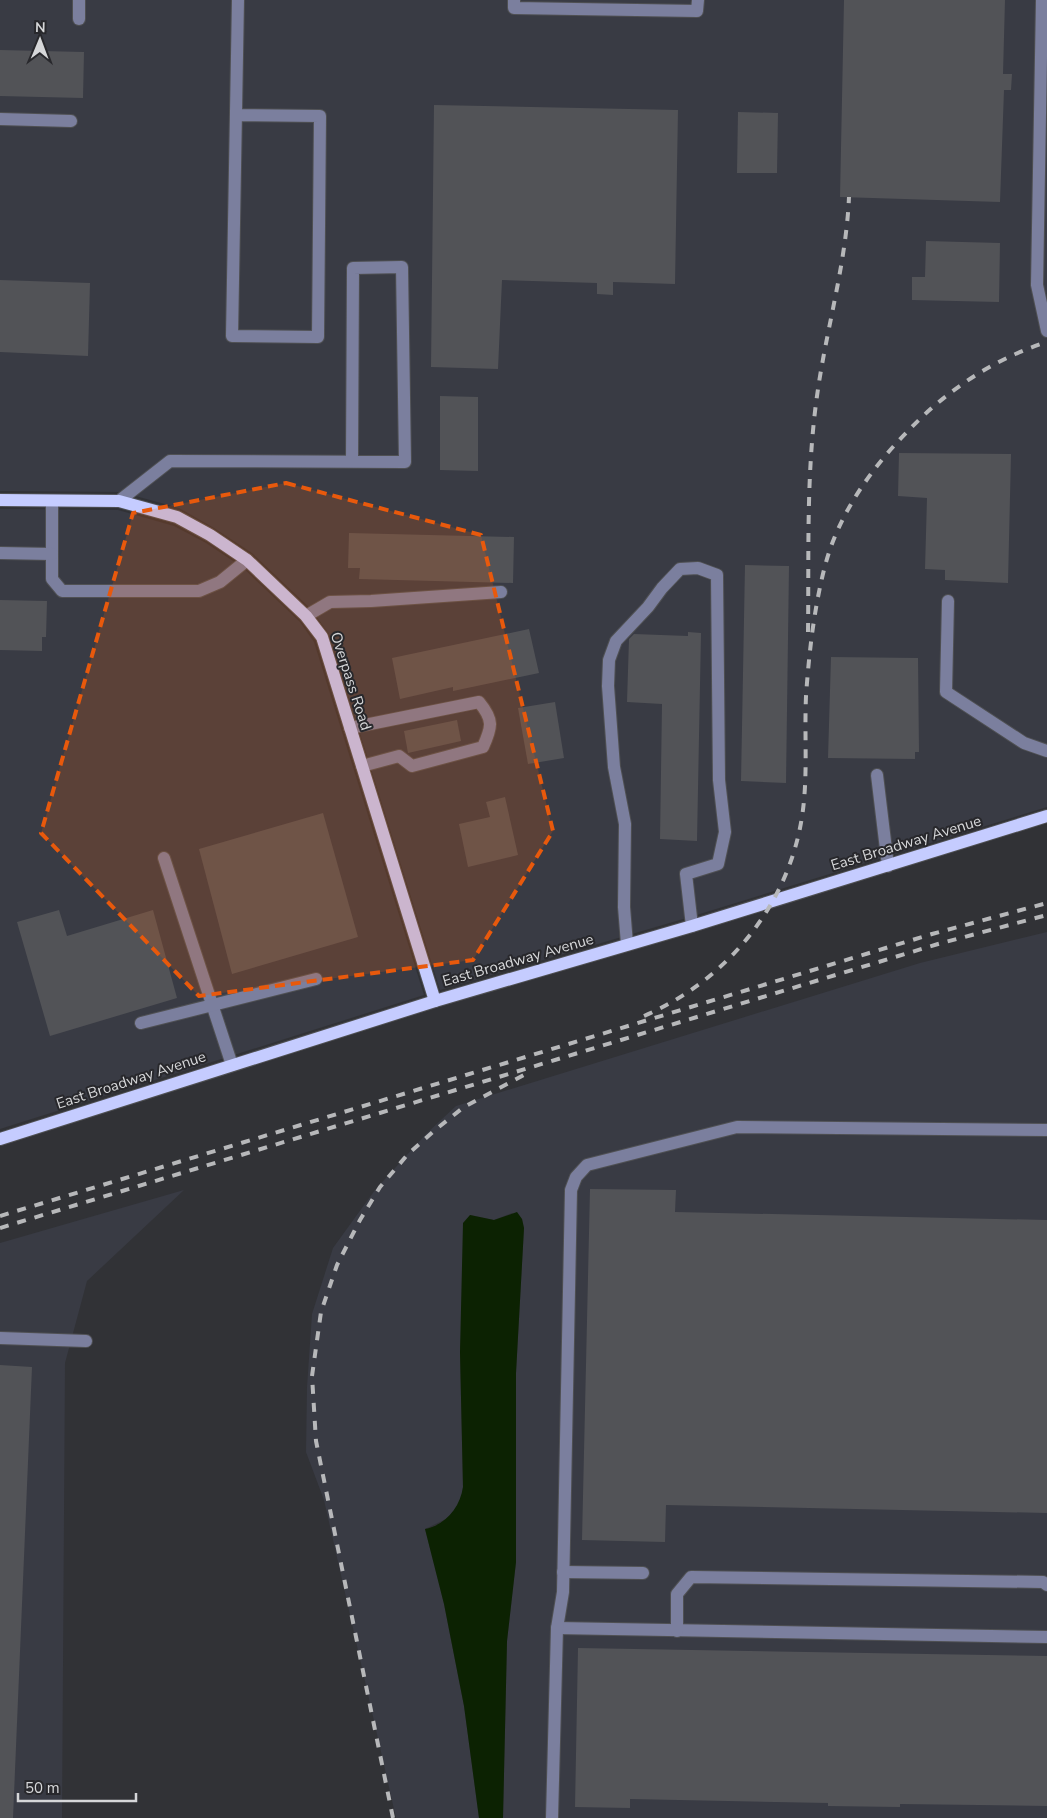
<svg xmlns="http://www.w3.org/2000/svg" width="1047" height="1818" font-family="'Nunito Sans',sans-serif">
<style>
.built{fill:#393b44}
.water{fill:#0c2202}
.building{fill:#525357}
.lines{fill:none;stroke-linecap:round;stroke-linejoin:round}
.minor-casing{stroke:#4f5053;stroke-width:14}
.major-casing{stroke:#4f5053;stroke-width:14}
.minor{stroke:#7b7f9e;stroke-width:12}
.major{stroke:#c5ccff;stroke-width:12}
.rail{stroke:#b7b8ba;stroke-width:4;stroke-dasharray:9 9;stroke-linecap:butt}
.marked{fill:#e8590c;fill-opacity:0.2;stroke:#e8590c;stroke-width:4;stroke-dasharray:10 6;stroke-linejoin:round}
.labels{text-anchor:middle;stroke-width:4;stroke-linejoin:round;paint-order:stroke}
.street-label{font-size:15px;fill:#d6d7d9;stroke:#28282c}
</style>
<rect width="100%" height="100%" fill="#313236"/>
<g class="built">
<polygon points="0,0 1047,0 1047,807 690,917 440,990 329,634 311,609 252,553 214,528 179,508 121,492 0,491"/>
<polygon points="0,509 118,510 174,526 206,543 242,567 300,622 314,642 424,995 0,1129"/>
<polygon points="1047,932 1047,1818 503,1818 507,1641 516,1562 516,1373 524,1228 522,1219 512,1213 494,1220 470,1215 460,1352 463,1487 461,1501 448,1518 425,1529 444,1604 464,1706 479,1818 396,1818 324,1500 306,1452 307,1387 312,1314 333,1248 375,1190 427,1133 456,1106 920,963"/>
<polygon points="184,1190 87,1281 65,1363 62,1818 0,1818 0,1243"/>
</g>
<path class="water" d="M517,1212L522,1219L524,1228L516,1373V1562L507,1641L503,1818H479L464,1706L444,1604L425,1529C446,1525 460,1507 463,1487L460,1352L463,1223L470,1215L494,1220Z"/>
<g class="building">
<polygon points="844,0 1005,0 1003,74 1012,74 1011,90 1004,90 1000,202 840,197"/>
<polygon points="0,50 84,52 83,98 0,96"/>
<polygon points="434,105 678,110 675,284 613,282 613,295 597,294 597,283 502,280 498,369 431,367"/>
<polygon points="738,112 778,113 777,173 737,173"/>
<polygon points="926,241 1000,243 999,302 912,300 912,277 925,277"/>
<polygon points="0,280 90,283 88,356 0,352"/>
<polygon points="440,396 478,397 478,471 440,470"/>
<polygon points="899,453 1011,454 1008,583 945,580 945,570 925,569 927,498 898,496"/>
<polygon points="349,533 514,537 513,583 359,579 360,568 348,568"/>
<polygon points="745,565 789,566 786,783 741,781"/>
<polygon points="0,600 47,601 46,637 42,637 42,651 0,650"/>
<polygon points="529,629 539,673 453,691 453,687 400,699 392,658"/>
<polygon points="688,632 701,633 697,841 660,839 662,704 627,702 629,639 634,634 688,636"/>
<polygon points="831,657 918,658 919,752 915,752 915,759 828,758"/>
<polygon points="555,702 564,758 528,764 518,708"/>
<polygon points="457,720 461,741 408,753 404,731"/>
<polygon points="505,797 518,855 468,867 459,824 490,817 486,802"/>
<polygon points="323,813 358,937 232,974 199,849"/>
<polygon points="59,910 67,936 153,910 177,998 50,1036 17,922"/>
<polygon points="590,1189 676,1190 675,1212 1047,1220 1047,1513 666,1505 665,1542 582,1540"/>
<polygon points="0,1365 32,1367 13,1818 0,1818"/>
<polygon points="578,1648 1047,1656 1047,1806 900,1804 900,1807 828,1806 828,1803 630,1799 630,1808 575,1807"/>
</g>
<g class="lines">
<defs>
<g id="minor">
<polyline points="514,0 514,8 697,11 698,0"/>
<polyline points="1042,0 1037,285 1047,331"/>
<polyline points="79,19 79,0"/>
<polyline points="236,115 320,116 318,337 232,336 238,0"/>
<polyline points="0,119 71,121"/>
<polyline points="52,501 52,579 62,591 199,591 220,582 247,560"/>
<polyline points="119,501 170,461 405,462 402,267 353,268 352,461"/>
<polyline points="0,553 52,554"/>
<polyline points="948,601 946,692 1024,743 1047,751"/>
<polyline points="306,616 330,602 371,601 501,592"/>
<path d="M350,728L479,702C494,720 492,727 483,747L412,766L399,756L362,766"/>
<polyline points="877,775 888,866"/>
<polyline points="164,858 232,1065"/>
<polyline points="627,944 624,907 625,824 614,767 608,686 609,660 616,641 648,607 662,588 680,569 698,568 717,575 719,780 725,832 718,864 686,874 692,926"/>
<polyline points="141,1023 316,979"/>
<polyline points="0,1338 86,1341"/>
<polyline points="563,1572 643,1573"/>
<polyline points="557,1628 1047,1637"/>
<polyline points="677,1631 677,1594 691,1577 1043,1582 1047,1585"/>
<polyline points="552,1818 557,1628 563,1592 571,1190 576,1177 587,1165 737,1127 1047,1130"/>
</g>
<g id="major">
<polyline points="0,500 119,501 177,517 210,535 247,560 306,616 322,637 435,1001"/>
<polyline points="0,1139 435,1001 692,926 1047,816"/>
</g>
</defs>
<use href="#minor" class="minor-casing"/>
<use href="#major" class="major-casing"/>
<use href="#minor" class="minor"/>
<use href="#major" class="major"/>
<g class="rail">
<path d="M808,632C809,553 806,474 817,396C826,330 846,265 849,197"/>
<path d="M644,1016C723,982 783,912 800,828C809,784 804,740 806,696C809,653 814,608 825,566C838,515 872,467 909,430C947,390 994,359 1047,342"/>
<polyline points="0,1216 932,934 1047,903"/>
<polyline points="0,1228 938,944 1047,915"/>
<polyline points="393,1818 316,1441 312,1376 321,1312 337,1265 360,1220 380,1187 408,1154 435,1130 464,1107 524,1075"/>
</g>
</g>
<path class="marked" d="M286,483L481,535L553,831L473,960L199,996L41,833L133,513Z"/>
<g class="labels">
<g class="street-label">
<text transform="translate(351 681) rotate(72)" y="5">Overpass Road</text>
<text transform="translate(906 843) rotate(-17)" y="5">East Broadway Avenue</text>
<text transform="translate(518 960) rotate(-16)" y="5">East Broadway Avenue</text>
<text transform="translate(131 1080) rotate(-18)" y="5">East Broadway Avenue</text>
</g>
</g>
<g transform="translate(40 40) rotate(1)" stroke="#28282c" stroke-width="4" paint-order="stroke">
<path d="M0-4L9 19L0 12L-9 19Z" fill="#d6d7d9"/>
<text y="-8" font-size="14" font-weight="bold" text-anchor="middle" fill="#d6d7d9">N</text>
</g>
<path d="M18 1793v8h118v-8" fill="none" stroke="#d6d7d9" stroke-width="2.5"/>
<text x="25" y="1793" font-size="15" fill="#d6d7d9" stroke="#28282c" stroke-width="4" paint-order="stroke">50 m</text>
</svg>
